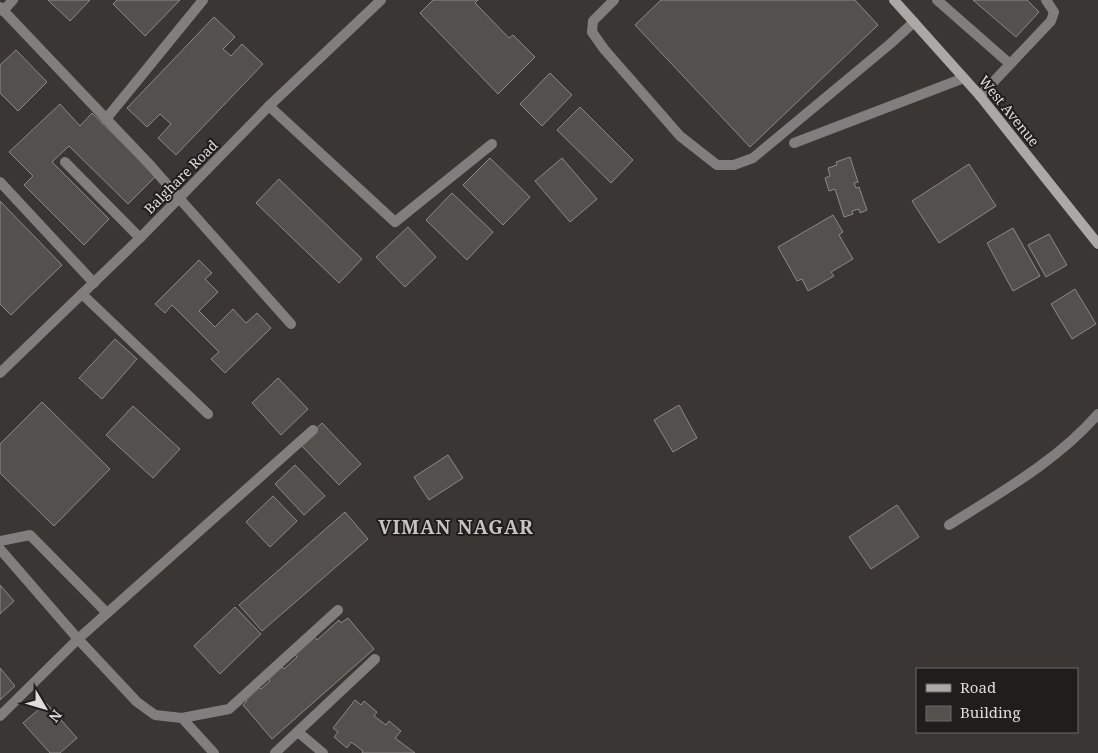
<svg xmlns="http://www.w3.org/2000/svg" width="1098" height="753" font-family="'Noto Serif',serif">
<style>
.building{fill:#52514e;stroke:#8b8a86}
.lines{fill:none;stroke-linecap:round;stroke-linejoin:round}
.lane{stroke:#817f7e;stroke-width:10}
.street{stroke:#817f7e;stroke-width:10}
.secondary{stroke:#aba8a6;stroke-width:10}
.labels{text-anchor:middle;stroke-width:4;stroke-linejoin:round;paint-order:stroke}
.street-label{font-size:14px;fill:#dedddb;stroke:#1f1e1d}
.district-label{font-size:19px;font-weight:bold;letter-spacing:1px;fill:#c6c4c0;stroke:#1f1e1d}
</style>
<rect width="100%" height="100%" fill="#393634"/>
<g class="building">
<polygon points="48,0 90,0 70,21"/>
<polygon points="117,0 180,0 145,36 113,4"/>
<polygon points="433,0 478,0 475,3 509,38 513,35 535,57 498,94 420,13"/>
<polygon points="661,0 855,0 878,25 750,147 635,25"/>
<polygon points="973,0 1027,0 1039,12 1016,37"/>
<polygon points="214,17 235,37 223,49 231,56 242,44 263,64 176,155 158,138 171,124 160,114 147,127 127,108"/>
<polygon points="16,50 47,82 18,111 0,93 0,65"/>
<polygon points="550,73 572,95 542,126 520,104"/>
<polygon points="60,104 80,126 92,113 156,176 128,204 69,146 52,162 109,219 84,245 24,185 33,176 9,152"/>
<polygon points="580,107 633,160 611,183 557,130"/>
<polygon points="850,157 858,182 854,183 856,188 859,187 867,210 860,213 859,209 852,211 853,214 844,217 835,189 829,191 825,178 830,176 828,168 837,165 836,162"/>
<polygon points="490,158 530,197 503,225 463,185"/>
<polygon points="562,158 597,199 570,222 535,181"/>
<polygon points="969,164 996,206 939,243 912,201"/>
<polygon points="279,179 362,259 339,283 256,203"/>
<polygon points="452,193 493,232 467,260 426,220"/>
<polygon points="0,201 62,265 11,315 0,304"/>
<polygon points="833,215 843,232 839,235 853,259 831,272 834,276 808,291 802,279 797,281 778,247"/>
<polygon points="408,227 436,257 405,287 376,257"/>
<polygon points="1013,228 1040,276 1013,291 987,243"/>
<polygon points="1049,234 1067,265 1046,277 1028,245"/>
<polygon points="199,260 212,273 205,279 218,292 199,311 215,327 233,309 246,323 257,313 271,328 225,373 211,359 219,352 172,305 165,313 155,304"/>
<polygon points="1075,289 1096,324 1072,339 1051,304"/>
<polygon points="115,339 137,359 102,399 79,378"/>
<polygon points="278,378 308,409 281,435 252,403"/>
<polygon points="42,402 110,469 54,526 0,473 0,444"/>
<polygon points="679,405 697,438 673,452 654,420"/>
<polygon points="133,406 180,449 153,478 106,435"/>
<polygon points="322,423 361,464 339,485 300,444"/>
<polygon points="448,455 463,478 429,500 414,477"/>
<polygon points="295,465 325,496 304,515 275,484"/>
<polygon points="273,496 297,521 270,547 246,522"/>
<polygon points="897,505 919,537 871,569 849,537"/>
<polygon points="345,512 368,539 262,631 239,605"/>
<polygon points="0,585 14,601 0,614"/>
<polygon points="235,607 261,634 220,674 194,646"/>
<polygon points="348,618 374,649 272,739 243,705 247,701 243,697 257,685 261,689 270,681 267,677 280,665 284,669 297,657 293,652 313,635 317,640 339,620 341,623"/>
<polygon points="0,668 15,686 0,700"/>
<polygon points="355,700 361,705 364,701 377,712 374,716 386,725 389,721 401,731 395,738 415,753 362,753 363,751 351,742 347,748 334,737 338,732 333,728"/>
<polygon points="46,703 77,738 60,753 50,753 23,723"/>
</g>
<g class="lines">
<g class="lane">
<polyline points="614,0 593,21 592,32 604,49 680,136 717,165 734,165 753,158 890,44 914,22"/>
<polyline points="3,11 13,0"/>
<polyline points="106,119 203,0"/>
<polyline points="794,143 964,78"/>
<polyline points="65,162 140,238"/>
<polyline points="0,182 94,283"/>
<polyline points="179,198 291,324"/>
<polyline points="82,294 208,414"/>
<path d="M949,525C1001,492 1057,461 1098,414"/>
<polyline points="0,541 30,535 107,613"/>
</g>
<g class="street">
<polyline points="937,0 1010,64"/>
<polyline points="0,7 151,166 179,198"/>
<polyline points="980,96 1051,21 1054,12 1046,0"/>
<polyline points="269,106 395,222 492,144"/>
<polyline points="0,373 140,238 269,106 381,0"/>
<polyline points="0,549 78,639 137,702 155,715 182,718 229,709 338,610"/>
<polyline points="0,716 78,639 313,430"/>
<polyline points="182,718 214,753"/>
<polyline points="298,732 323,753"/>
<polyline points="275,753 375,659"/>
</g>
<polyline class="secondary" points="894,0 980,96 1098,244"/>
</g>
<g class="labels">
<g class="street-label">
<text transform="translate(1009 111) rotate(51)" y="5">West Avenue</text>
<text transform="translate(181 177) rotate(-45)" y="5">Balghare Road</text>
</g>
<g class="district-label">
<text x="456" y="534">VIMAN NAGAR</text>
</g>
</g>
<rect x="916" y="668" width="162" height="65" fill="#1f1e1d" stroke="#6b6a69"/>
<rect x="926" y="684" width="25" height="8" fill="#aba8a6" stroke="#6b6a69"/>
<text x="960" y="693" font-size="15" fill="#dedddb">Road</text>
<rect x="926" y="706" width="25" height="15" fill="#52514e" stroke="#6b6a69"/>
<text x="960" y="718" font-size="15" fill="#dedddb">Building</text>
<g transform="translate(45 708) rotate(128)" stroke="#1f1e1d" stroke-width="4" paint-order="stroke">
<path d="M0-4L9 19L0 12L-9 19Z" fill="#dedddb"/>
<text y="-8" font-size="14" font-weight="bold" text-anchor="middle" fill="#dedddb">N</text>
</g>
</svg>
